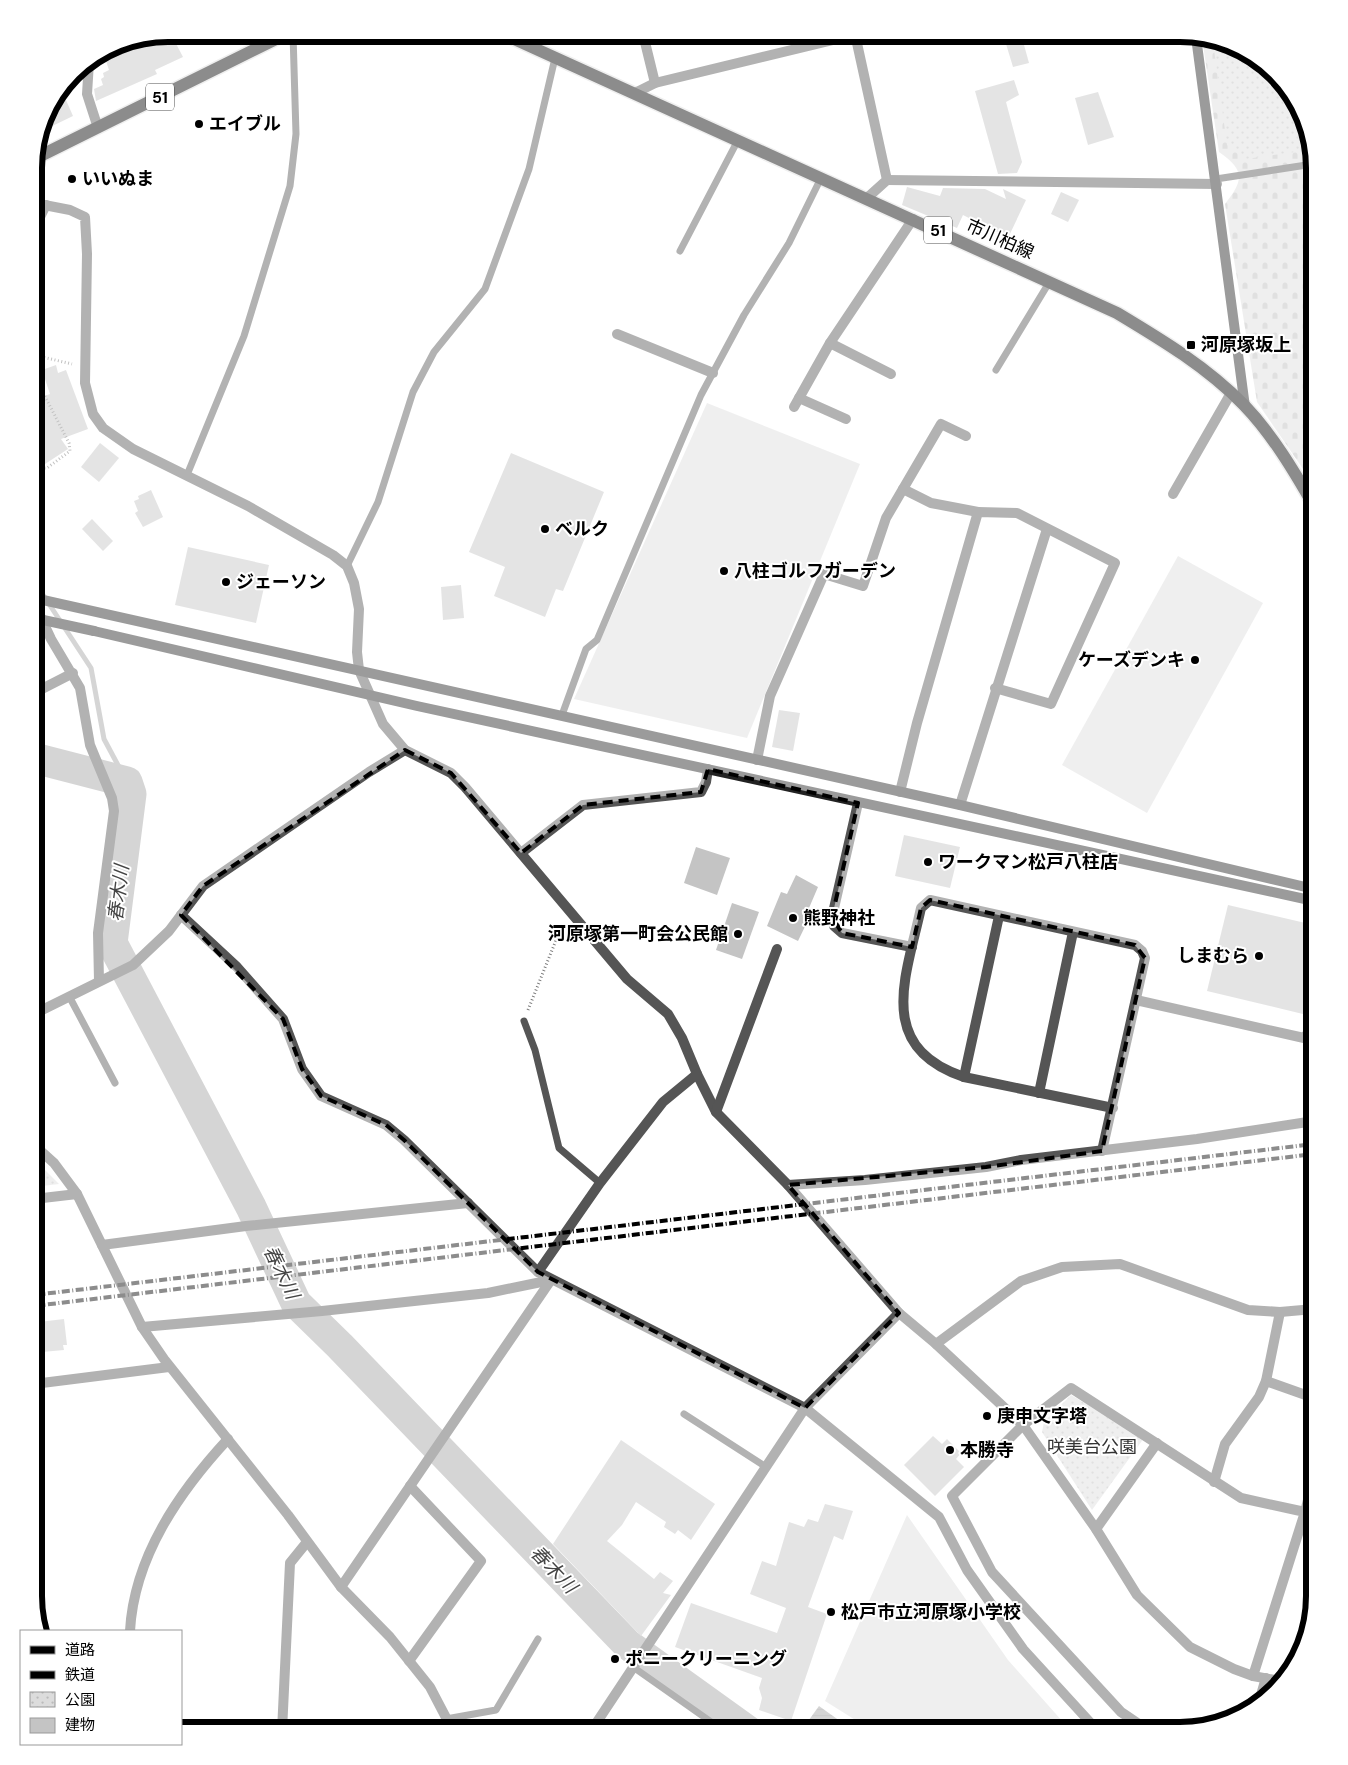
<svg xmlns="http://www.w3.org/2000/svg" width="1348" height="1765" font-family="'DM Sans','Noto Sans JP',sans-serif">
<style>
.green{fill:#dcdcdc}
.cemetery{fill:url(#cemetery-stones)}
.park{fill:url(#park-dots)}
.water{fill:url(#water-rules)}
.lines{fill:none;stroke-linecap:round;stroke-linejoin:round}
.stream{stroke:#a3a3a3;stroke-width:5}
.river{stroke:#a3a3a3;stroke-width:31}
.building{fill:#c4c4c4}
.primary-casing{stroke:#dbdbdb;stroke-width:15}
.path{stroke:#777;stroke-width:3;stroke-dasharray:1 2.5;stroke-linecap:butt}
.lane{stroke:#555;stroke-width:7}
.street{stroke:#555;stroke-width:10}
.secondary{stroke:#222;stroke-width:10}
.primary{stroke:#000;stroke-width:12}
.rail{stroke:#000;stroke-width:4;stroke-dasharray:8 2.5 1 2.5;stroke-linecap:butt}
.secondary-bridge{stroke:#222;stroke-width:10}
.marked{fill:none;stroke:#000;stroke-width:4;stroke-dasharray:10 6;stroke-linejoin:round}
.poi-dot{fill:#000;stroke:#fff;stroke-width:2}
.labels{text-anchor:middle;stroke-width:4;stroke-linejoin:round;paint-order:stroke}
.shield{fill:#fff;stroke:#4c4c4c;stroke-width:1}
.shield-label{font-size:16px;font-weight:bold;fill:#000}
.poi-label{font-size:18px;font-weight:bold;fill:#000;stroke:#fff;text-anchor:start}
.street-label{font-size:18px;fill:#000;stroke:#fff}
.park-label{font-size:18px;fill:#333;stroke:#fff}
.water-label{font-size:19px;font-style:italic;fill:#444;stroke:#fff}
.rim{fill:none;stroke:#000;stroke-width:6}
</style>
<defs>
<pattern id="cemetery-stones" width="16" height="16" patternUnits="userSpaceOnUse" patternTransform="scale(1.25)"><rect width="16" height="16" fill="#dcdcdc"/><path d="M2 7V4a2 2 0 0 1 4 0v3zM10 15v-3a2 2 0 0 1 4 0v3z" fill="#bbb"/></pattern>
<pattern id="park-dots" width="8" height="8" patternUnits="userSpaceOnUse" patternTransform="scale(1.25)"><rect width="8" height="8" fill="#dcdcdc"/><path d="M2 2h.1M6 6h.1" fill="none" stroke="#bbb" stroke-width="1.8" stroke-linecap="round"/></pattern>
<pattern id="water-rules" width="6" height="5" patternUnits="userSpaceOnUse" patternTransform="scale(1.25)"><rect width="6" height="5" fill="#a3a3a3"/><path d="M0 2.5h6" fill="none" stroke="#8b8b8b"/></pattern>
</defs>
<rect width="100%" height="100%" fill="#fff"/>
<g class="green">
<polygon points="707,403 860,464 747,738 574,699"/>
<polygon points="1178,556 1263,603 1147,813 1062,765"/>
<polygon points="907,1515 1008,1660 1071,1731 873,1731 825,1701"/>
</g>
<path class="cemetery" d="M1202,38L1247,52L1292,94L1314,169V485L1257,402L1225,204C1244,180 1245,170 1219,152Z"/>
<g class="park">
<polygon points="1213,42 1247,52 1292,94 1309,150 1246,159 1227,145"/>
<polygon points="34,1159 59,1184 34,1187"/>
<polygon points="1071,1395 1144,1438 1092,1510 1042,1432 1044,1422"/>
</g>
<polygon class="water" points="819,1706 854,1731 801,1731"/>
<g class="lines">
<g class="stream">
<polyline points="34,493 40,468 34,461"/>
<polyline points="34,581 91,668 104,739 127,782"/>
</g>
<polyline class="river" points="34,758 127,782 131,794 112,943 251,1207 296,1303 340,1346 627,1644 748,1731"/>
</g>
<g class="building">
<polygon points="171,34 183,57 155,70 157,74 96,101 94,89 103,85 101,79 104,77 103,73 109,70 105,58 143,39"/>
<polygon points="1003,34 1021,34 1029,63 1013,67"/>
<polygon points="1014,80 1019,95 1006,102 1022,162 1017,173 998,174 975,91"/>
<polygon points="62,91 73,116 42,131 48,109"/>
<polygon points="1098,92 1114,137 1088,145 1075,98"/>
<polygon points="907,187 940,196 943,188 985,189 1006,199 1003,189 1026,200 1008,238 963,215 957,228 902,205"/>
<polygon points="1061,192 1079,200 1068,222 1051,214"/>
<polygon points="56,365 58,373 66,370 88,429 61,439 68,449 45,464 34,451 34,400 50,394 42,370"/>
<polygon points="100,443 119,458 99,482 81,467"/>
<polygon points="511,453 604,492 563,591 556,589 545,617 494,596 505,567 469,552"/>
<polygon points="151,490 163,517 143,527 135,513 138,511 134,501 139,499 138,496"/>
<polygon points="92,519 113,541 103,551 82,529"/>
<polygon points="188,547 269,565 256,623 175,605"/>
<polygon points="461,585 464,618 443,620 441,587"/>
<polygon points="779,710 800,713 793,751 772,747"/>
<polygon points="904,835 960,847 950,888 895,876"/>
<polygon points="696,847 730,858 717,895 684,883"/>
<polygon points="796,875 818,887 809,908 813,910 798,941 767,926 781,892 787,894"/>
<polygon points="732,903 759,912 742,959 716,950"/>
<polygon points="1228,905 1314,925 1314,983 1307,1015 1207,991"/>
<polygon points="64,1319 67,1345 63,1345 64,1350 42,1352 39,1322"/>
<polygon points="933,1436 942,1444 947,1439 961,1453 956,1459 964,1467 935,1496 904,1465"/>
<polygon points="621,1440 715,1504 691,1540 678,1530 675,1534 664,1527 666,1522 636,1502 622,1525 607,1541 654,1579 660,1572 673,1581 663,1593 671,1595 641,1636 553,1544"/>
<polygon points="825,1504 853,1511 843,1540 834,1536 808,1607 827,1614 791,1721 759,1710 762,1698 759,1688 762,1678 675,1647 691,1603 777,1633 786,1608 750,1594 762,1561 776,1566 789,1522 804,1527 808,1519 818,1522"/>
</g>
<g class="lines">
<defs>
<g id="primary">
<path d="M503,34L1117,313C1162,340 1207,367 1244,405C1272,434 1294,471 1314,506"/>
<polyline points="34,159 286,34"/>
</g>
</defs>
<use href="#primary" class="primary-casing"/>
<g class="path">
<polyline points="34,355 72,364"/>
<polyline points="34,469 47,468 70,451 69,443 34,375"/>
<polyline points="528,1010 563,923"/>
</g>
<g class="lane">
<polyline points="1216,179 1313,164"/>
<polyline points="680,251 738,140"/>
<polyline points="996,370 1050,281"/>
<polyline points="187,475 244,336 290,186 296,134 293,34"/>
<polyline points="347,566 378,502 413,392 434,352 485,289 529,169 555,58"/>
<polyline points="562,715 586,649 597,640 701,395 744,315 789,243 821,178"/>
<polyline points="69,996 115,1083"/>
<polyline points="524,1021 535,1050 559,1148 600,1183"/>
<polyline points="684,1414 766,1467"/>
<polyline points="633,1667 724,1731"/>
<polyline points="446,1719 496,1710 538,1639"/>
</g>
<g class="street">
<polyline points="643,34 655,83"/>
<polyline points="855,34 887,180 867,198"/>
<polyline points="89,62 87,94 98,128"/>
<polyline points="635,93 655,83 858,34"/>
<polyline points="887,180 1217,184"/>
<polyline points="34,203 70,210 85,217 87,254 85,383 93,414 103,428 133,449 248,506 333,555 347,566 354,583 359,609 357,652 359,670 383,724 405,750 451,773 465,787 627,979 668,1014 682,1038 697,1074 716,1112 788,1185 899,1313 936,1344 1023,1425 1096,1529 1137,1595 1190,1647 1234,1669 1253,1676 1280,1681"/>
<polyline points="34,229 46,205"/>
<polyline points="617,334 713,373"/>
<polyline points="830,343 891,374"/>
<polyline points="799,398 846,419"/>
<polyline points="794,407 830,343 913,219"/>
<polyline points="903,489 931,503 978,512"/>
<polyline points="1173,494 1231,393"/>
<polyline points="34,603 51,639 80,688 90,745 112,798 114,811 98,933 99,981"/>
<polyline points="34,693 73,673"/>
<polyline points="757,760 770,696 824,574 863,586 886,518 941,424 966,436"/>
<polyline points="900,792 917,723 978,512 1017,513 1115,563 1051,704 995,688"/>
<polyline points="858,803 832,917 834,926 842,933 912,947"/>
<polyline points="960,805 1047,529"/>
<polyline points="521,853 583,805 701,792 706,782 708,769"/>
<polyline points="181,915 237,967 283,1019 302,1069 321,1096 386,1125 404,1140 538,1272 805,1408 939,1517 967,1570 1023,1649 1098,1731"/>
<polyline points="1136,1000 1304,1038 1311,1029 1314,1012"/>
<polyline points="34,1014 133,965 169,931 203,886 369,772 405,750"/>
<polyline points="964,1077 999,916"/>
<polyline points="1039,1093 1073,932"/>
<polyline points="716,1112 777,949"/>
<polyline points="34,1145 54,1163 77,1194 142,1327 164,1359 288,1515 341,1587 390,1637 430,1687 453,1731"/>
<path d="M1102,1151L1145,958L1142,951L1135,945L930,900L921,908C906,977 875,1047 964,1077L1113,1108"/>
<polyline points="788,1185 865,1180 986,1167 1021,1160 1197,1139 1314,1121"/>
<polyline points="34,1199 77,1194"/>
<polyline points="102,1245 246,1226 468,1203"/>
<polyline points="538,1272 600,1183 663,1102 697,1074"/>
<polyline points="142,1327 322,1311 488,1293 551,1280"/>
<polyline points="936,1344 1021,1281 1062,1267 1120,1264 1248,1310 1280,1312 1314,1309"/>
<polyline points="1266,1381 1314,1398"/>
<polyline points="34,1384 169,1367"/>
<polyline points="1214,1482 1225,1444 1259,1397 1266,1381 1280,1312"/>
<polyline points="1305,1512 1314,1476"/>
<polyline points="1096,1529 1157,1443"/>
<polyline points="341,1587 551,1280"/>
<path d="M130,1631C134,1557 179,1492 228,1439"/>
<polyline points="409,1661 481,1561 410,1486"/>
<polyline points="1258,1705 1266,1678"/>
<polyline points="282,1731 290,1563 307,1542"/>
<polyline points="591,1731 805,1408 899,1313"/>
<polyline points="1149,1731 1121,1712 992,1572 952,1496 1023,1425 1071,1388 1241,1498 1305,1512 1253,1676"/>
</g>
<g class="secondary">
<polyline points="1196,37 1245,407"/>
<polyline points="34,598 960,805 1314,889"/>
<polyline points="94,631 417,706 1314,901"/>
</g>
<use href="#primary" class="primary"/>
<g class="rail">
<polyline points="34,1295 1314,1144"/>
<polyline points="34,1306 1314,1154"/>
</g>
<polyline class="secondary-bridge" points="34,618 94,631"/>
</g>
<path d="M0 0H1348V1765H0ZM405,750L451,773L521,853L583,805L701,792L708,769L858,803L832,917L842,933L912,947L921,908L930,900L1135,945L1145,958L1102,1151L986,1167L788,1185L899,1313L805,1408L538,1272L404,1140L386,1125L321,1096L302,1069L283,1019L181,915L203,886Z" fill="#fff" fill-opacity=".55" fill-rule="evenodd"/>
<path class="marked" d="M405,750L451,773L521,853L583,805L701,792L708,769L858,803L832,917L842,933L912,947L921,908L930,900L1135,945L1145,958L1102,1151L986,1167L788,1185L899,1313L805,1408L538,1272L404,1140L386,1125L321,1096L302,1069L283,1019L181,915L203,886Z"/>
<g class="poi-dot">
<circle cx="199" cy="124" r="5"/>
<circle cx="72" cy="179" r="5"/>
<rect x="1186" y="340" width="10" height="10" rx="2.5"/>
<circle cx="545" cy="529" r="5"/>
<circle cx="724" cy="571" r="5"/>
<circle cx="226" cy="582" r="5"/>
<circle cx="1195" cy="660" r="5"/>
<circle cx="928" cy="862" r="5"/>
<circle cx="793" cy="918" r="5"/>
<circle cx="738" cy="934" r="5"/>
<circle cx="1259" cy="956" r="5"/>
<circle cx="987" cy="1416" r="5"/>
<circle cx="950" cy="1450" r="5"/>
<circle cx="831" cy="1612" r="5"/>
<circle cx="615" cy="1659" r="5"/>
</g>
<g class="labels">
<g class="shield">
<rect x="146" y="83.5" width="28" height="27" rx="4"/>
<rect x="924" y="216.5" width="28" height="27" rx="4"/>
</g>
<g class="shield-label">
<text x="160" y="103">51</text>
<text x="938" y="236">51</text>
</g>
<g class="poi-label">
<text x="209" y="130">エイブル</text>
<text x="82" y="185">いいぬま</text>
<text x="1201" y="351">河原塚坂上</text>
<text x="555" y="535">ベルク</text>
<text x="734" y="577">八柱ゴルフガーデン</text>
<text x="236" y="588">ジェーソン</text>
<text x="1185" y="666" text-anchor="end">ケーズデンキ</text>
<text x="938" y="868">ワークマン松戸八柱店</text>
<text x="803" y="924">熊野神社</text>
<text x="728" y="940" text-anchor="end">河原塚第一町会公民館</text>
<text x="1249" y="962" text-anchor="end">しまむら</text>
<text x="997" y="1422">庚申文字塔</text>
<text x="960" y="1456">本勝寺</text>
<text x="841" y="1618">松戸市立河原塚小学校</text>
<text x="625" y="1665">ポニークリーニング</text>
</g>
<g class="street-label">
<text transform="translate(1000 239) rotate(24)" y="6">市川柏線</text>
</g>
<g class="park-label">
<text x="1092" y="1453">咲美台公園</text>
</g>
<g class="water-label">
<text transform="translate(118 893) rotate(-83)" y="7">春木川</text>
<text transform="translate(282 1272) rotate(64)" y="7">春木川</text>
<text transform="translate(554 1569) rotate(46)" y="7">春木川</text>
</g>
</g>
<path d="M0 0H1348V1765H0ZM168 42H1180A126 126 0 0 1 1306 168V1596A126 126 0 0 1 1180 1722H168A126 126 0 0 1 42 1596V168A126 126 0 0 1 168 42Z" fill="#fff" fill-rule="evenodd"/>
<path class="rim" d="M168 42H1180A126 126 0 0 1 1306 168V1596A126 126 0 0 1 1180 1722H168A126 126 0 0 1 42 1596V168A126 126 0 0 1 168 42Z"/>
<rect x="20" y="1630" width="162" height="115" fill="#ffffff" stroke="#999999"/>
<rect x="30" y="1646" width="25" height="8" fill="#000000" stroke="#999999"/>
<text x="65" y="1655" font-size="15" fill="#000000">道路</text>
<rect x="30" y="1671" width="25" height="8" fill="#000000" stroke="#999999"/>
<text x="65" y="1680" font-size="15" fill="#000000">鉄道</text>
<rect x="30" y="1692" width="25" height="15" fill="url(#park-dots)" stroke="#999999"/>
<text x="65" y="1705" font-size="15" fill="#000000">公園</text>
<rect x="30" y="1718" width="25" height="15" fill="#c4c4c4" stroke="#999999"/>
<text x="65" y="1730" font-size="15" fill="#000000">建物</text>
</svg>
